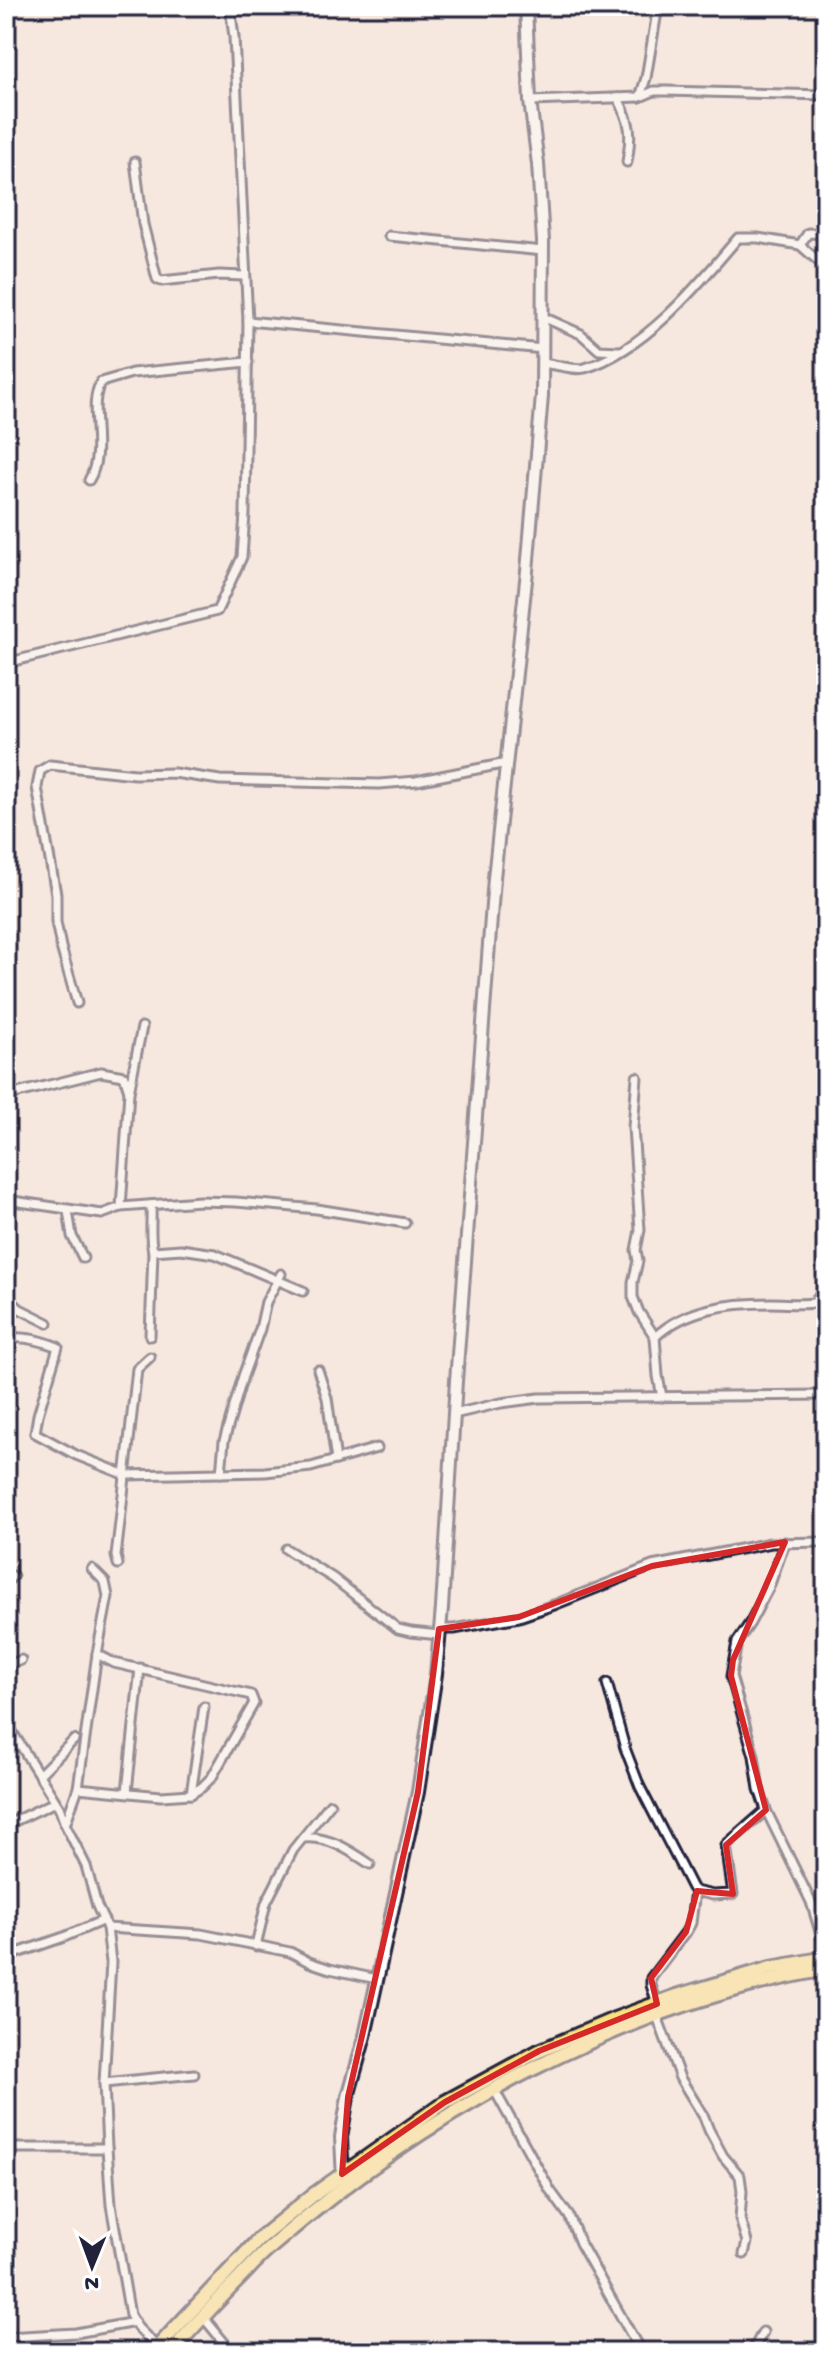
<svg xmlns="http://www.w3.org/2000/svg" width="832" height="2358" font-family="'Gochi Hand',sans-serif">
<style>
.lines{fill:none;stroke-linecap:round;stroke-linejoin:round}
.street-casing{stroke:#22223b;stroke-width:13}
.secondary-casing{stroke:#22223b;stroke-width:16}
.primary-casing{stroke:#22223b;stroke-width:18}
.street{stroke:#fff;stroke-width:7}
.secondary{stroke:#fff;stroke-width:10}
.primary{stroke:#fae180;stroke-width:12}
.marked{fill:none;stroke:#d62828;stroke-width:6;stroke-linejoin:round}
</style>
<rect width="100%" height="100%" fill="#f6e7df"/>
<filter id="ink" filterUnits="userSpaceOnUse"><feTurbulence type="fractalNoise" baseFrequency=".0125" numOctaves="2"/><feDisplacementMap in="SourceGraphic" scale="16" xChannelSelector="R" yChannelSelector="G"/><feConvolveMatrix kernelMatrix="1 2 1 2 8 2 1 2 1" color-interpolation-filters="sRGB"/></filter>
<g filter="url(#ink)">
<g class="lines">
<defs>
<g id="street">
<polyline points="640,97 646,78 658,6"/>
<path d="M618,98C631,123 632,134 627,162"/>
<polyline points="530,101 640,97 654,91 666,91 826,95"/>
<polyline points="135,162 143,224 157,279 161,281 219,275 244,276"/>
<polyline points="389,236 543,251"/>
<polyline points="800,245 808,233 826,234"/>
<polyline points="543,317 581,334 599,350 619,351"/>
<polyline points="248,321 543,349"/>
<path d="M542,363C553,364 577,371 585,368C645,350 699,284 738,238H758L800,245L826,268"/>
<path d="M89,480C107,450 86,407 101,382L132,373L248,362"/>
<polyline points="6,663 217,611 242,557 245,514 248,321 234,37 230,6"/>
<polyline points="77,1003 61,947 56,922 56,894 37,787 40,771 50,765 135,774 174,773 220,780 379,784 416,781 507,763"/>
<polyline points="637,1077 633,1127 640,1230 636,1250 638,1261 633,1282 633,1297 639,1312 655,1337"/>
<polyline points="6,1096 101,1072 124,1076 129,1091"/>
<polyline points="6,1200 102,1214 121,1207 200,1201 236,1202 317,1209 405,1223"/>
<path d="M151,1205C152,1221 149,1236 153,1251L181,1249L215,1254L303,1291"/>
<polyline points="121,1207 129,1092 142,1027"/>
<polyline points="68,1211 72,1236 83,1258"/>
<polyline points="6,1215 14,1201"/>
<polyline points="6,1265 10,1300 20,1309 48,1323"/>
<polyline points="150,1336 153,1251"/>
<path d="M6,1339C23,1335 42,1341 58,1347L38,1415L35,1433L76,1455L126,1475L265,1472L311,1467L377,1448"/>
<polyline points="318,1370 327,1398 336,1460"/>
<path d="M662,1397L658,1376L655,1337C686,1308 730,1303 771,1303C786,1303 800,1305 814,1303L826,1285"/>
<polyline points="454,1414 501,1403 539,1398 826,1395"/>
<polyline points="221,1473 224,1441 243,1376 260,1329 266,1302 281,1274"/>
<polyline points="785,1542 769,1587 750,1623 737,1642 731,1676 754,1756 759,1789 766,1810 811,1902 826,1951"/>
<polyline points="286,1549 333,1578 398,1629 411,1632 439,1635"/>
<polyline points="118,1564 116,1556 120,1522 137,1369 150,1357"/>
<polyline points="6,1582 13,1576"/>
<polyline points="439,1629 454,1629 519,1617 554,1605 652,1566 771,1543 826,1542"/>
<polyline points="6,1666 21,1660"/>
<polyline points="607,1683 625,1748 640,1787 692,1888 695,1891"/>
<polyline points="6,1722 59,1807 65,1824 86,1866 97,1906 107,1928 111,1962 104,2083 107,2148 111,2205 130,2315 138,2328 157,2347"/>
<polyline points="39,1775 74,1740"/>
<polyline points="78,1788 161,1796 191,1794 202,1787 212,1777 254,1703 251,1695 114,1663 97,1654"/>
<polyline points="127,1792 140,1668"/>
<polyline points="191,1794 204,1707"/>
<polyline points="66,1822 78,1788 97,1654 108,1596 105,1582 92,1569"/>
<polyline points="6,1825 55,1802"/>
<path d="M303,1838C327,1835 351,1851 370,1864"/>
<polyline points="107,1928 201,1934 290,1952 309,1962 330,1969 377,1979"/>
<polyline points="256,1946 266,1903 293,1850 330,1804"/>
<polyline points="6,1957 64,1937 104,1920"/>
<polyline points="657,2004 651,1985 651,1978 686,1932 691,1923 695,1891 713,1895 733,1894 726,1845 766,1810"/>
<polyline points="657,2016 680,2078 704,2117 709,2130 723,2156 740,2176 742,2191 740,2219 747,2242 744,2254"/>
<polyline points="104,2083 194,2074"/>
<polyline points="495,2091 550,2190 569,2216 580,2243 641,2352"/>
<polyline points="6,2148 107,2148"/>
<polyline points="203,2317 232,2352"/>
<polyline points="6,2337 76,2333 135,2322"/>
<polyline points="752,2352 763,2332"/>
</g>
<polyline id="secondary" points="343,2180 341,2137 348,2097 365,2036 418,1792 436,1674 442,1608 456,1381 494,878 527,571 542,396 543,241 538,164 530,101 526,6"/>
<g id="primary">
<polyline points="153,2352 260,2238 313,2195 445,2102 539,2051 612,2020 677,1996 771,1968 826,1958"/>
<path d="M171,2352C191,2329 212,2307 233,2285C246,2272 258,2258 272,2246C428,2110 621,2005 826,1969"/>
</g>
</defs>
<use href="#street" class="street-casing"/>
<use href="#secondary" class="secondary-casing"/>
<use href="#primary" class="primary-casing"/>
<use href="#street" class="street"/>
<use href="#secondary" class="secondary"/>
<use href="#primary" class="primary"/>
</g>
</g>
<path d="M0 0H832V2358H0ZM785,1542L733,1660L731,1676L766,1810L726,1845L733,1894L697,1891L686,1932L651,1978L657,2004L539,2051L445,2102L342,2174L348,2097L418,1792L439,1629L519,1617L652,1566Z" fill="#f6e7df" fill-opacity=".55" fill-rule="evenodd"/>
<path class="marked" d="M785,1542L733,1660L731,1676L766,1810L726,1845L733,1894L697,1891L686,1932L651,1978L657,2004L539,2051L445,2102L342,2174L348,2097L418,1792L439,1629L519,1617L652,1566Z"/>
<rect width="832" height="2358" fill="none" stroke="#fff" stroke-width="32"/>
<rect x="16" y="16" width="800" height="2326" fill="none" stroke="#22223b" stroke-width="3" filter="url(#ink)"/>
<g transform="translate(92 2266) rotate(181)" stroke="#ffffff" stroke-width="6" paint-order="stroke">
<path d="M0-6L14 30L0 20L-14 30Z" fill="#22223b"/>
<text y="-12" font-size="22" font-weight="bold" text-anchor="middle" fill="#22223b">N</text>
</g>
</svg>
